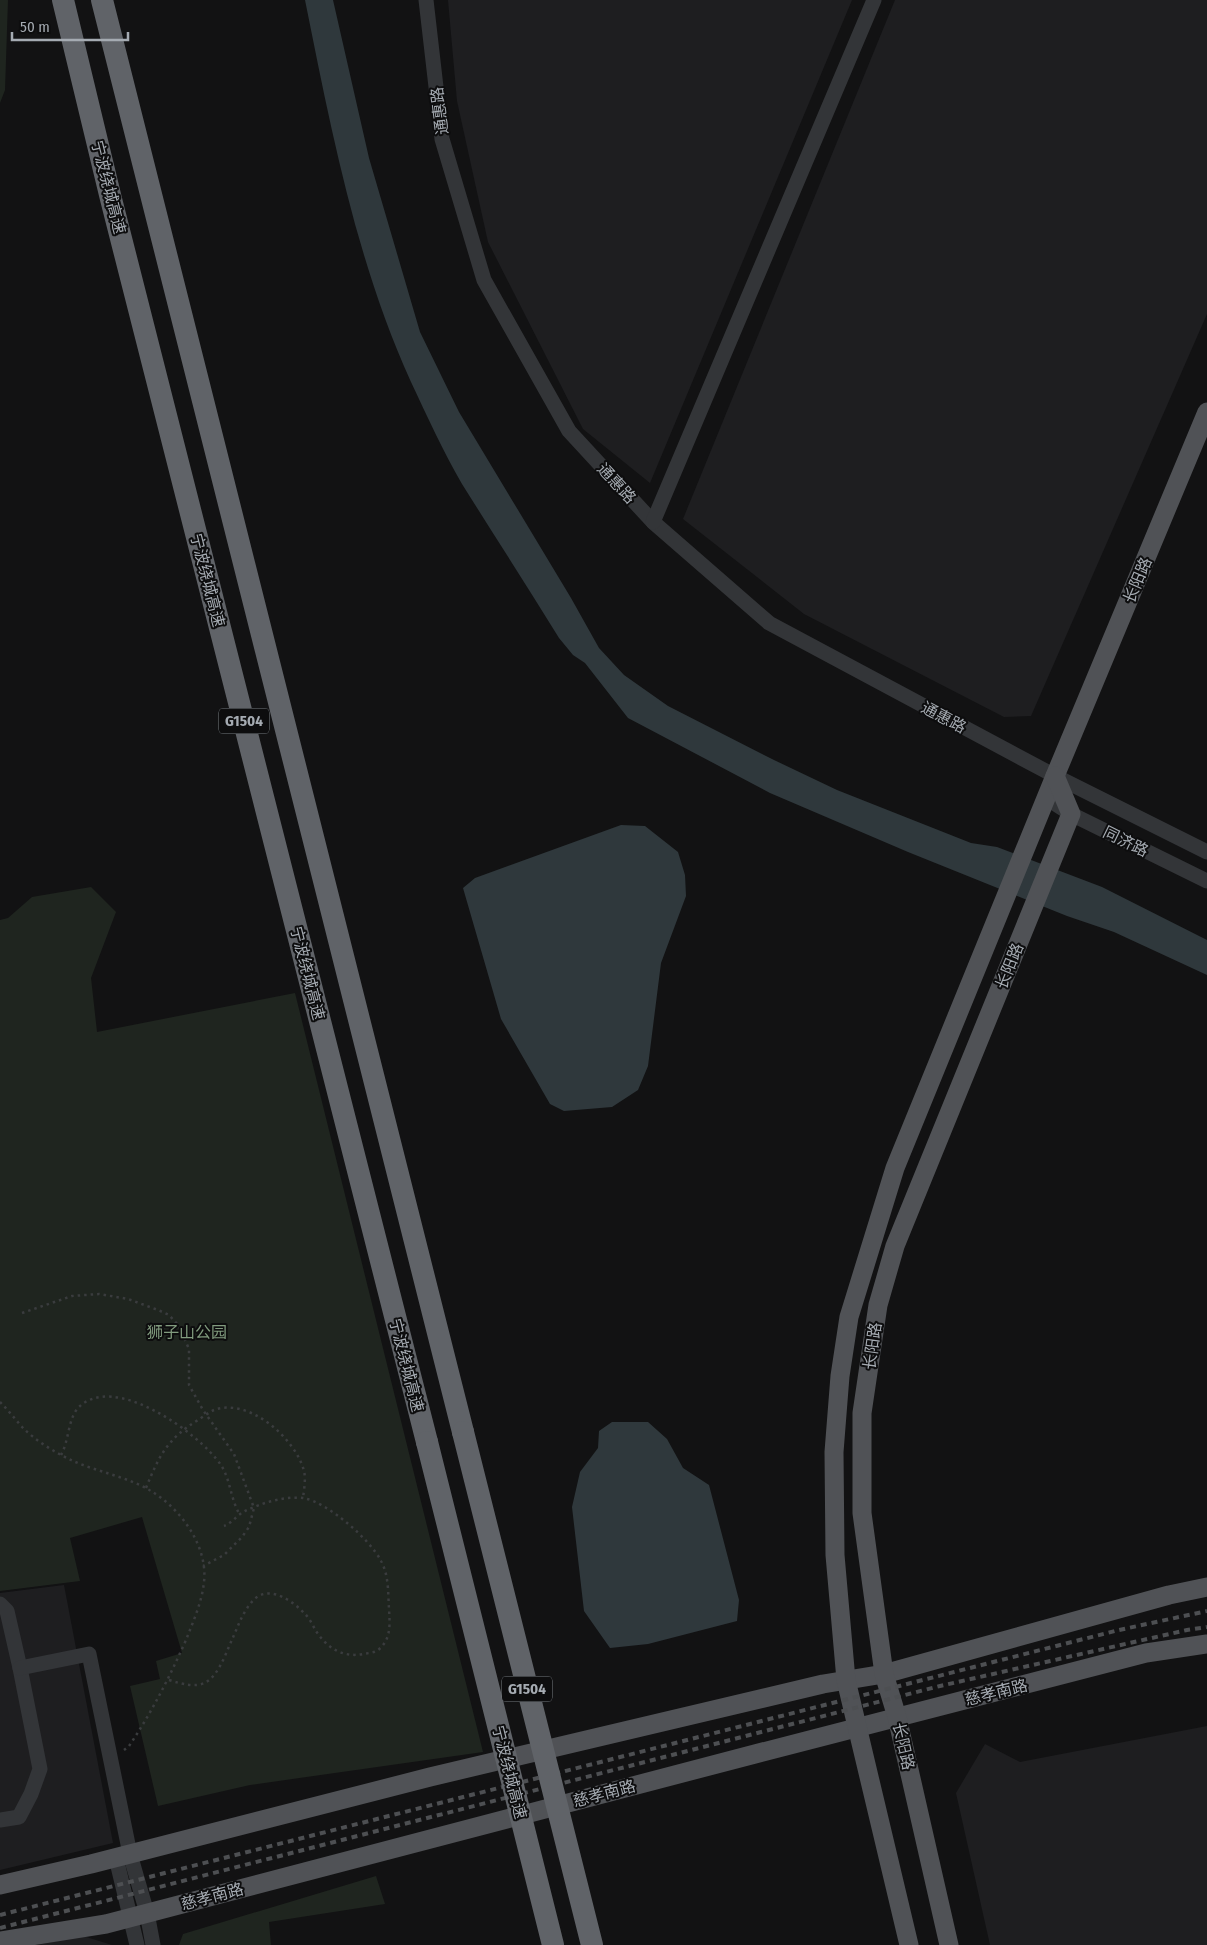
<svg xmlns="http://www.w3.org/2000/svg" width="1207" height="1945" font-family="'Fira Sans Condensed','Noto Sans SC',sans-serif">
<style>
.built{fill:#1e1e20}
.green{fill:#1f251f}
.water{fill:#2f383c}
.lines{fill:none;stroke-linecap:round;stroke-linejoin:round}
.path{stroke:#3a3c3e;stroke-width:2.5;stroke-dasharray:2.5 4;stroke-linecap:butt}
.minor{stroke:#333538;stroke-width:15}
.major{stroke:#505256;stroke-width:19}
.highway{stroke:#606368;stroke-width:22}
.rail{stroke:#4d4f52;stroke-width:4;stroke-dasharray:6 5;stroke-linecap:butt}
.highway-bridge{stroke:#606368;stroke-width:22}
.labels{text-anchor:middle;stroke-width:4;stroke-linejoin:round;paint-order:stroke}
.shield{fill:#0d0d0e;stroke:#777c81;stroke-width:1}
.shield-label{font-size:15px;font-weight:bold;fill:#a5abb2}
.street-label{font-size:16px;fill:#a5abb2;stroke:#0d0d0e}
.park-label{font-size:16px;fill:#819b7e;stroke:#0d0d0e}
</style>
<rect width="100%" height="100%" fill="#121213"/>
<g class="built">
<polygon points="448,0 852,0 650,483 583,429 488,242 457,101"/>
<polygon points="895,0 1207,0 1207,314 1031,716 1004,717 804,614 683,519"/>
<polygon points="64,1585 113,1843 0,1870 0,1593"/>
<polygon points="1207,1726 1207,1945 990,1945 956,1793 985,1744 1020,1762"/>
<polygon points="83,1936 112,1945 37,1945"/>
</g>
<g class="green">
<polygon points="0,0 8,0 5,90 0,103"/>
<polygon points="91,887 116,912 91,978 97,1032 295,993 483,1752 250,1785 158,1806 130,1686 160,1679 156,1661 182,1653 142,1517 70,1538 80,1581 0,1591 0,920 8,918 32,897"/>
<polygon points="376,1876 385,1904 269,1922 271,1945 179,1945 183,1934"/>
</g>
<g class="water">
<path d="M305,0H333L369,158L420,332L459,412L571,598L599,648L624,675L668,706L774,760L837,790L971,843L997,847L1102,887L1207,940V975L1114,932L1067,916L908,852L770,793L719,766L628,718L585,663L573,655L559,638C527,586 494,535 462,484C443,451 427,416 411,382C356,261 331,129 305,0Z"/>
<polygon points="621,825 645,826 678,852 685,875 686,896 661,963 648,1066 638,1090 612,1107 564,1111 550,1104 501,1019 463,888 475,878"/>
<polygon points="612,1422 648,1422 667,1439 683,1468 709,1485 739,1600 737,1621 648,1644 610,1648 584,1611 572,1507 580,1472 598,1448 599,1431"/>
</g>
<g class="lines">
<g class="path">
<polyline points="22,1313 72,1296 99,1294 128,1299 158,1310 169,1315 179,1326 189,1349 189,1385 203,1410 234,1454 254,1508 249,1527 242,1537 224,1555 203,1566"/>
<path d="M0,1402C8,1410 15,1419 23,1428C36,1441 56,1453 73,1461C98,1472 128,1477 151,1491C181,1509 208,1546 204,1582C202,1602 193,1622 186,1640C169,1678 152,1712 129,1746L124,1750"/>
<path d="M61,1455C69,1441 68,1419 78,1408C113,1371 199,1433 221,1465C231,1481 230,1498 240,1515"/>
<path d="M146,1488C159,1456 167,1439 198,1420C203,1417 209,1412 214,1410C249,1397 296,1439 304,1471C306,1479 304,1490 303,1498"/>
<path d="M169,1680C200,1690 211,1687 225,1656C230,1644 235,1633 240,1621C244,1613 249,1603 257,1597C273,1586 295,1603 306,1615C310,1619 313,1626 316,1631C327,1648 343,1658 363,1654C368,1653 374,1653 378,1650C391,1640 390,1625 389,1609C388,1594 389,1575 381,1561C370,1539 327,1502 303,1498C283,1496 262,1503 245,1511C237,1515 232,1523 224,1526"/>
</g>
<g class="minor">
<polyline points="426,0 442,139 484,280 569,431 653,522 769,623 1055,776 1207,852"/>
<polyline points="653,522 874,0"/>
<polyline points="1046,798 1071,814 1207,881"/>
<polyline points="0,1604 7,1611 20,1668 40,1769 31,1794 19,1817 0,1820"/>
<polyline points="20,1668 89,1654 130,1854 147,1913 153,1945"/>
<polyline points="116,1858 137,1945"/>
</g>
<g class="major">
<polyline points="0,1885 91,1864 430,1777 823,1684 884,1674 1169,1595 1207,1587"/>
<polyline points="0,1941 106,1924 755,1754 1146,1653 1207,1644"/>
<polyline points="909,1945 846,1680 835,1555 834,1452 840,1376 849,1317 895,1168 1055,776 1207,412"/>
<polyline points="949,1945 897,1717 884,1674 862,1513 862,1413 878,1305 895,1246 1071,814 1055,776"/>
</g>
<g class="highway">
<polyline points="63,0 111,199 427,1442"/>
<polyline points="102,0 463,1432"/>
</g>
<g class="rail">
<polyline points="0,1915 1119,1630 1207,1611"/>
<polyline points="0,1928 940,1686 1187,1630 1207,1627"/>
</g>
<g class="highway-bridge">
<polyline points="463,1432 592,1945"/>
<polyline points="427,1442 553,1945"/>
</g>
</g>
<g class="labels">
<g class="shield">
<rect x="219" y="708.5" width="50" height="25" rx="4"/>
<rect x="502" y="1676.5" width="50" height="25" rx="4"/>
</g>
<g class="shield-label">
<text x="244" y="726">G1504</text>
<text x="527" y="1694">G1504</text>
</g>
<g class="street-label">
<text transform="translate(439 111) rotate(-97)" y="6">通惠路</text>
<text transform="translate(109 187) rotate(76)" y="6">宁波绕城高速</text>
<text transform="translate(617 483) rotate(47)" y="6">通惠路</text>
<text transform="translate(208 580) rotate(76)" y="6">宁波绕城高速</text>
<text transform="translate(1137 580) rotate(-67)" y="6">长阳路</text>
<text transform="translate(944 717) rotate(28)" y="6">通惠路</text>
<text transform="translate(1126 841) rotate(26)" y="6">同济路</text>
<text transform="translate(1009 966) rotate(-68)" y="6">长阳路</text>
<text transform="translate(308 973) rotate(76)" y="6">宁波绕城高速</text>
<text transform="translate(872 1346) rotate(-82)" y="6">长阳路</text>
<text transform="translate(407 1365) rotate(76)" y="6">宁波绕城高速</text>
<text transform="translate(996 1692) rotate(-14)" y="6">慈孝南路</text>
<text transform="translate(904 1746) rotate(77)" y="6">长阳路</text>
<text transform="translate(510 1772) rotate(76)" y="6">宁波绕城高速</text>
<text transform="translate(604 1793) rotate(-15)" y="6">慈孝南路</text>
<text transform="translate(212 1896) rotate(-15)" y="6">慈孝南路</text>
</g>
<g class="park-label">
<text x="187" y="1338">狮子山公园</text>
</g>
</g>
<path d="M12 32v8h116v-8" fill="none" stroke="#a5abb2" stroke-width="2.5"/>
<text x="20" y="32" font-size="15" fill="#a5abb2" stroke="#0d0d0e" stroke-width="4" paint-order="stroke">50 m</text>
</svg>
